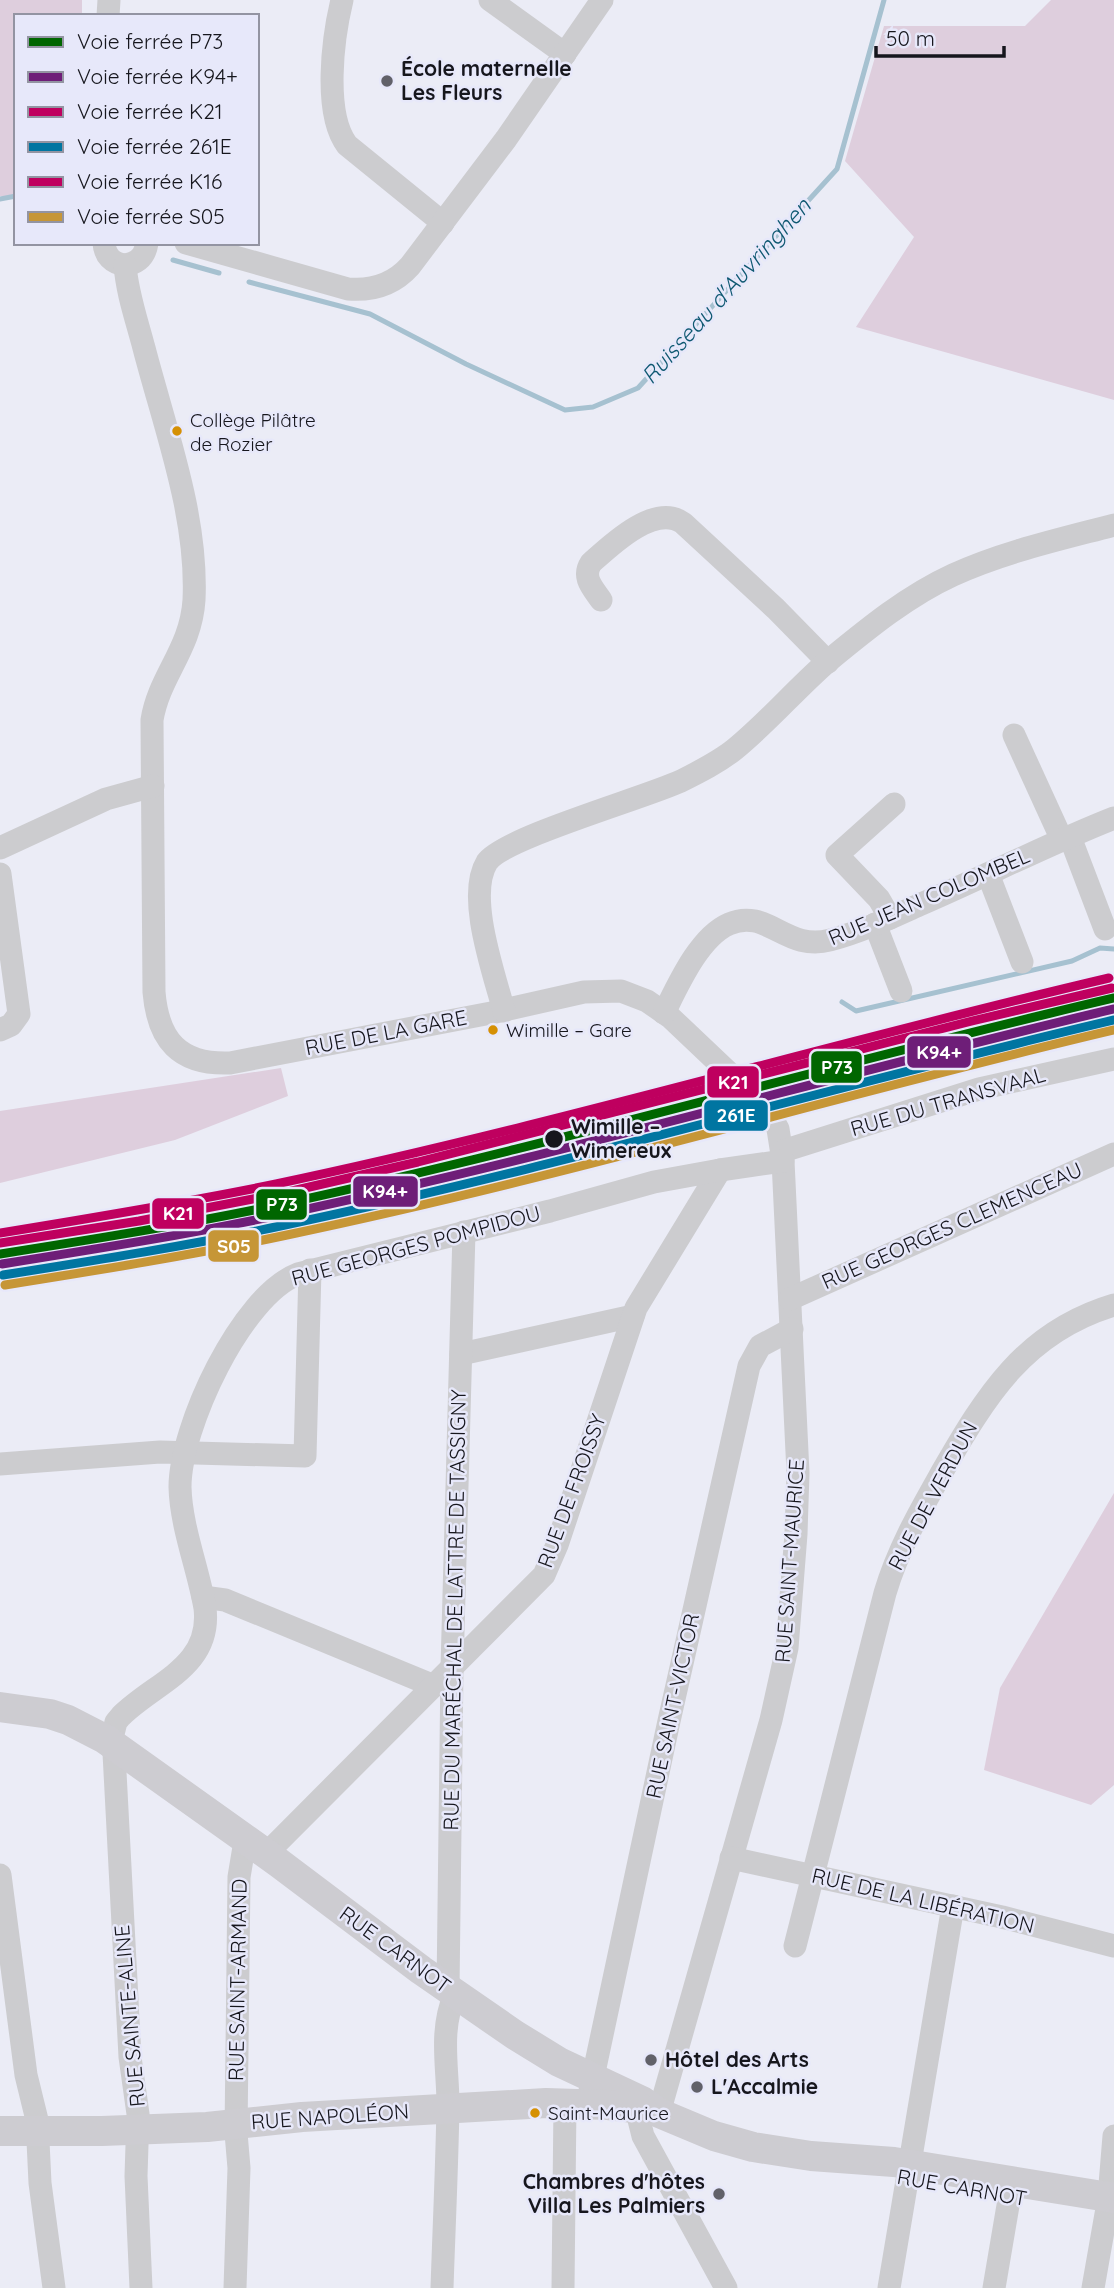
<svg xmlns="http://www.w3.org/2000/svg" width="1114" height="2288" font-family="Quicksand,sans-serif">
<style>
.green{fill:#decedd}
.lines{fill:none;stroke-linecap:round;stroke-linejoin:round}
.stream{stroke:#a6c1d0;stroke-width:5}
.minor{stroke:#cccccf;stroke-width:23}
.major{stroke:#cdccd1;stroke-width:30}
.rail-1-casing{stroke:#e7e8fa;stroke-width:14}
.rail-2-casing{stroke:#e7e8fa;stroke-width:14}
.rail-3-casing{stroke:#e7e8fa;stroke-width:14}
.rail-4-casing{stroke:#e7e8fa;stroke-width:14}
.rail-5-casing{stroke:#e7e8fa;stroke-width:14}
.rail-6-casing{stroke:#e7e8fa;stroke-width:14}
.rail-1{stroke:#060;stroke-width:9}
.rail-2{stroke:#6e1e78;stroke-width:9}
.rail-3{stroke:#bf005f;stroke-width:9}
.rail-4{stroke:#0075a1;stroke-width:9}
.rail-5{stroke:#bf005f;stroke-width:9}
.rail-6{stroke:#c69637;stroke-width:9}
.poi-dot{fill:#616169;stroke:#e7e8fa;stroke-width:2.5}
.bus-dot{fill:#d59004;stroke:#e7e8fa;stroke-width:2.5}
.stop-dot{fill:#16161d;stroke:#e7e8fa;stroke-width:2.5}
.labels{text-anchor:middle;stroke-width:5;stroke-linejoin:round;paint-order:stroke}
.bus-label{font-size:19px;fill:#16161d;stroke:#e7e8fa;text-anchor:start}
.poi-label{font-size:21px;font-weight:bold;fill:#16161d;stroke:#e7e8fa;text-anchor:start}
.street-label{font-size:21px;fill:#16161d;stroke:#e7e8fa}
.stop-label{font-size:21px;font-weight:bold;fill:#16161d;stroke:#e7e8fa;text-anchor:start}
.water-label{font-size:23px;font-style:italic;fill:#0e5871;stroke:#e7e8fa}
.line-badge{stroke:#e7e8fa;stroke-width:2.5}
.badge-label{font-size:19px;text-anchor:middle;font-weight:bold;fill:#fff}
</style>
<rect width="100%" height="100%" fill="#ebecf6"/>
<g class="green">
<polygon points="0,0 82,0 82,16 16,16 16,199 0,196"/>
<polygon points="1051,0 1114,0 1114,400 856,327 914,237 845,161 884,26 1025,26"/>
<polygon points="281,1068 288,1096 175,1140 0,1183 0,1111"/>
<polygon points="1114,1493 1114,1785 1091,1805 984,1770 1000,1688"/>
</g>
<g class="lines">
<g class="stream">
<polyline points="0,199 16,196"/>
<polyline points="173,260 219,273"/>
<polyline points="249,282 370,314 466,364 565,410 593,407 638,388 837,169 884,0"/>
<polyline points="842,1002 856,1011 1072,961 1100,948 1114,949"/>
</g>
<g class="minor">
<path d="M342,0C333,37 323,113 347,145L443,223"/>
<polyline points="490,0 565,54"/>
<polyline points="108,16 109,0"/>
<path d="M104,243C105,256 112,263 125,265C138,263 145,256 147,243"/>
<path d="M186,243L348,289C372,291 394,284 410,266L506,139L602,0"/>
<path d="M125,265C127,293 137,321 144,348C165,429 198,516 194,600C191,649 159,676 152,720L154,992C158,1040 179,1065 230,1063L491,1013L584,992L621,991L647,1001L670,1017L767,1109L778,1129L783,1161L798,1473L796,1534L787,1648L771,1720L659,2113"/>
<path d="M601,600C592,587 582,577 591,563C612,544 655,503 683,523L776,609L828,662"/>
<polyline points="1014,735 1062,840"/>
<polyline points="1070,837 1105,929"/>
<polyline points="0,848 106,799 153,786"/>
<polyline points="0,874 19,1014 11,1025 0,1030"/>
<polyline points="988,874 1022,962"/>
<polyline points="890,918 879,899 837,855 894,804"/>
<polyline points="875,924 901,991"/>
<path d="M504,1011C494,973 466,896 487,862C503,838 644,798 681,781C699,772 719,762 735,749C768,722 795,690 827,662C866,630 907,596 953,575C1003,552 1061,539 1114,525"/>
<path d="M664,1013C678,985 699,937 729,924C767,907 786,952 830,940C861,932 890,918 919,905C984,877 1048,844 1114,818"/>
<polyline points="783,1151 979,1089 1114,1059"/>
<polyline points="790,1299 1114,1154"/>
<polyline points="461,1354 633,1316"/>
<polyline points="0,1464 160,1452 305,1456 310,1270"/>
<polyline points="203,1597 225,1600 434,1686"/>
<polyline points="266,1854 544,1575 557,1545 636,1308 720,1170"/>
<polyline points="731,1858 1002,1917 1114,1946"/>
<polyline points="0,1875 26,2075 37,2120 40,2183 54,2288"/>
<path d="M795,1946L885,1593C898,1549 920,1511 942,1472C986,1396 1024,1332 1114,1305"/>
<polyline points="448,1989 452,1668 464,1232"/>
<polyline points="590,2091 669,1721 749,1366 760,1346 792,1329"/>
<polyline points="642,2101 639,2120 643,2136 726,2288"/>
<path d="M141,2288L136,2176L138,2114L130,2057L113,1734L116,1722L121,1716C155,1682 212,1667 205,1608C198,1568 181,1527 180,1487C180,1428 241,1296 298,1274L550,1211L654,1182L720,1170L783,1161"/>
<polyline points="235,2288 239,2168 236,2133 239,1877 245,1841"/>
<path d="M442,2288C444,2227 447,2166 448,2105C448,2067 439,2031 455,1994"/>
<polyline points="563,2288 565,2103"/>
<polyline points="889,2288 953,1906"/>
<polyline points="994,2288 1012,2182"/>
<polyline points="1093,2288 1109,2197 1114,2136"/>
</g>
<g class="major">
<polyline points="0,1707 50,1714 68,1720 105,1739 279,1863 421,1970 515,2035 559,2062 642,2101 659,2113 714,2136 753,2147 811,2156 894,2162 1114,2198"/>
<polyline points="0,2131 102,2131 207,2127 302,2117 546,2103 608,2105 642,2109"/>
</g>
<defs>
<path id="rail-1" d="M0,1254C95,1239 189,1224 283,1204C562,1143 836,1063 1114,998"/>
<path id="rail-2" d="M2,1264C96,1249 190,1234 284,1214C563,1155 837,1074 1114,1009"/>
<polyline id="rail-3" points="0,1243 139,1221 279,1194 418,1162 972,1021 1112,988"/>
<path id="rail-4" d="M3,1275C98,1260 192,1245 285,1225C564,1166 837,1085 1114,1020"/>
<path id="rail-5" d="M0,1233C92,1218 184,1203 276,1184C556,1125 831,1043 1109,978"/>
<path id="rail-6" d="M5,1285C99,1270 193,1255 287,1235C565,1177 838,1095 1114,1030"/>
</defs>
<use href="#rail-1" class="rail-1-casing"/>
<use href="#rail-2" class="rail-2-casing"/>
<use href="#rail-3" class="rail-3-casing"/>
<use href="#rail-4" class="rail-4-casing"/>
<use href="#rail-5" class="rail-5-casing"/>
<use href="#rail-6" class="rail-6-casing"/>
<use href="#rail-1" class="rail-1"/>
<use href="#rail-2" class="rail-2"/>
<use href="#rail-3" class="rail-3"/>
<use href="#rail-4" class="rail-4"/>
<use href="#rail-5" class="rail-5"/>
<use href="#rail-6" class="rail-6"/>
</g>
<g class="poi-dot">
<circle cx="387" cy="81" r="7"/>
<circle cx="651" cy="2060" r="7"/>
<circle cx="697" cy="2087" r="7"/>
<circle cx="719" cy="2194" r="7"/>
</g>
<g class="bus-dot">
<circle cx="177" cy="431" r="6"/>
<circle cx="493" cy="1030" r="6"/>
<circle cx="535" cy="2113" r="6"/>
</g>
<circle class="stop-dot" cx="554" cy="1139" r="10"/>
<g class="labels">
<g class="bus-label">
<text x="190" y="427">Collège Pilâtre<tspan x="190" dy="24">de Rozier</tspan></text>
<text x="506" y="1037">Wimille – Gare</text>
<text x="548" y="2120">Saint-Maurice</text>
</g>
<g class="poi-label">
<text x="401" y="76">École maternelle<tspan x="401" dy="24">Les Fleurs</tspan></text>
<text x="665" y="2067">Hôtel des Arts</text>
<text x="711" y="2094">L'Accalmie</text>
<text x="705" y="2189" text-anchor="end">Chambres d'hôtes<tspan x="705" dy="24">Villa Les Palmiers</tspan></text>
</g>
<g class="street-label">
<text transform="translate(929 897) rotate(-23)" y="7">RUE JEAN COLOMBEL</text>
<text transform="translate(386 1033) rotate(-11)" y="7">RUE DE LA GARE</text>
<text transform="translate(948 1102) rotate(-16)" y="7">RUE DU TRANSVAAL</text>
<text transform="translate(952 1226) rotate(-24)" y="7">RUE GEORGES CLEMENCEAU</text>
<text transform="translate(416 1246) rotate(-15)" y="7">RUE GEORGES POMPIDOU</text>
<text transform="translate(572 1491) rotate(-70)" y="7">RUE DE FROISSY</text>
<text transform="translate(933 1496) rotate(-62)" y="7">RUE DE VERDUN</text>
<text transform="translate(790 1561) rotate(-86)" y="7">RUE SAINT-MAURICE</text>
<text transform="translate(455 1610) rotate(-89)" y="7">RUE DU MARÉCHAL DE LATTRE DE TASSIGNY</text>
<text transform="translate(673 1706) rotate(-78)" y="7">RUE SAINT-VICTOR</text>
<text transform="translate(923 1901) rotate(13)" y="7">RUE DE LA LIBÉRATION</text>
<text transform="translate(395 1950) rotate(36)" y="7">RUE CARNOT</text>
<text transform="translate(238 1980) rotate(-89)" y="7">RUE SAINT-ARMAND</text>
<text transform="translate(130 2016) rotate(-95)" y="7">RUE SAINTE-ALINE</text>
<text transform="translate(330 2117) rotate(-4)" y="7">RUE NAPOLÉON</text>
<text transform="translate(962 2188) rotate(10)" y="7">RUE CARNOT</text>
</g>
<g class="stop-label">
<text x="571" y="1134">Wimille –<tspan x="571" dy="24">Wimereux</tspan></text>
</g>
<g class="water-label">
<text transform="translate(726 291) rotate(-48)" y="8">Ruisseau d'Auvringhen</text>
</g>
</g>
<g class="line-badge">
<rect x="906" y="1035" width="66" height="34" rx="7" fill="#6e1e78"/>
<rect x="810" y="1050" width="53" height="34" rx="7" fill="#060"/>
<rect x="706" y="1065" width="54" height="34" rx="7" fill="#bf005f"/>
<rect x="703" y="1099" width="66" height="33" rx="7" fill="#0075a1"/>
<rect x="352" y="1175" width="67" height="33" rx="7" fill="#6e1e78"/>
<rect x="255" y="1188" width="53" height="33" rx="7" fill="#060"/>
<rect x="151" y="1197" width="54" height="33" rx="7" fill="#bf005f"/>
<rect x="207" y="1229" width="53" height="34" rx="7" fill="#c69637"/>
</g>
<g class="badge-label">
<text x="939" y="1059">K94+</text>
<text x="837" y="1074">P73</text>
<text x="733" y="1089">K21</text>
<text x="736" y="1122">261E</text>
<text x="385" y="1198">K94+</text>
<text x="282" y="1211">P73</text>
<text x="178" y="1220">K21</text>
<text x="234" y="1253">S05</text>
</g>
<rect x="14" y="14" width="245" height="231" fill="#e7e8fa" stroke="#9394a2" stroke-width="2"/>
<rect x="28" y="37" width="35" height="10" fill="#006600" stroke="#9394a2" stroke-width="2"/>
<text x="77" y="49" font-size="21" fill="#16161d">Voie ferrée P73</text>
<rect x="28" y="72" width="35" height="10" fill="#6e1e78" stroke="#9394a2" stroke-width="2"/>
<text x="77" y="84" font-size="21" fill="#16161d">Voie ferrée K94+</text>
<rect x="28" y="107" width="35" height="10" fill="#bf005f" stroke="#9394a2" stroke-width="2"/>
<text x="77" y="119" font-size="21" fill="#16161d">Voie ferrée K21</text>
<rect x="28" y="142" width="35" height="10" fill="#0075a1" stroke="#9394a2" stroke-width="2"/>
<text x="77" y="154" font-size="21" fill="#16161d">Voie ferrée 261E</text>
<rect x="28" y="177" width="35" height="10" fill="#bf005f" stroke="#9394a2" stroke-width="2"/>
<text x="77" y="189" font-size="21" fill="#16161d">Voie ferrée K16</text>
<rect x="28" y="212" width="35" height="10" fill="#c69637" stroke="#9394a2" stroke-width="2"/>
<text x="77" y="224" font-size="21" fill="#16161d">Voie ferrée S05</text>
<path d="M876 46v10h128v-10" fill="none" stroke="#16161d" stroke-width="3.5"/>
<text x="886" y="46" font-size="21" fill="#16161d" stroke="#e7e8fa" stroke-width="5" paint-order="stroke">50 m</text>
</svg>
